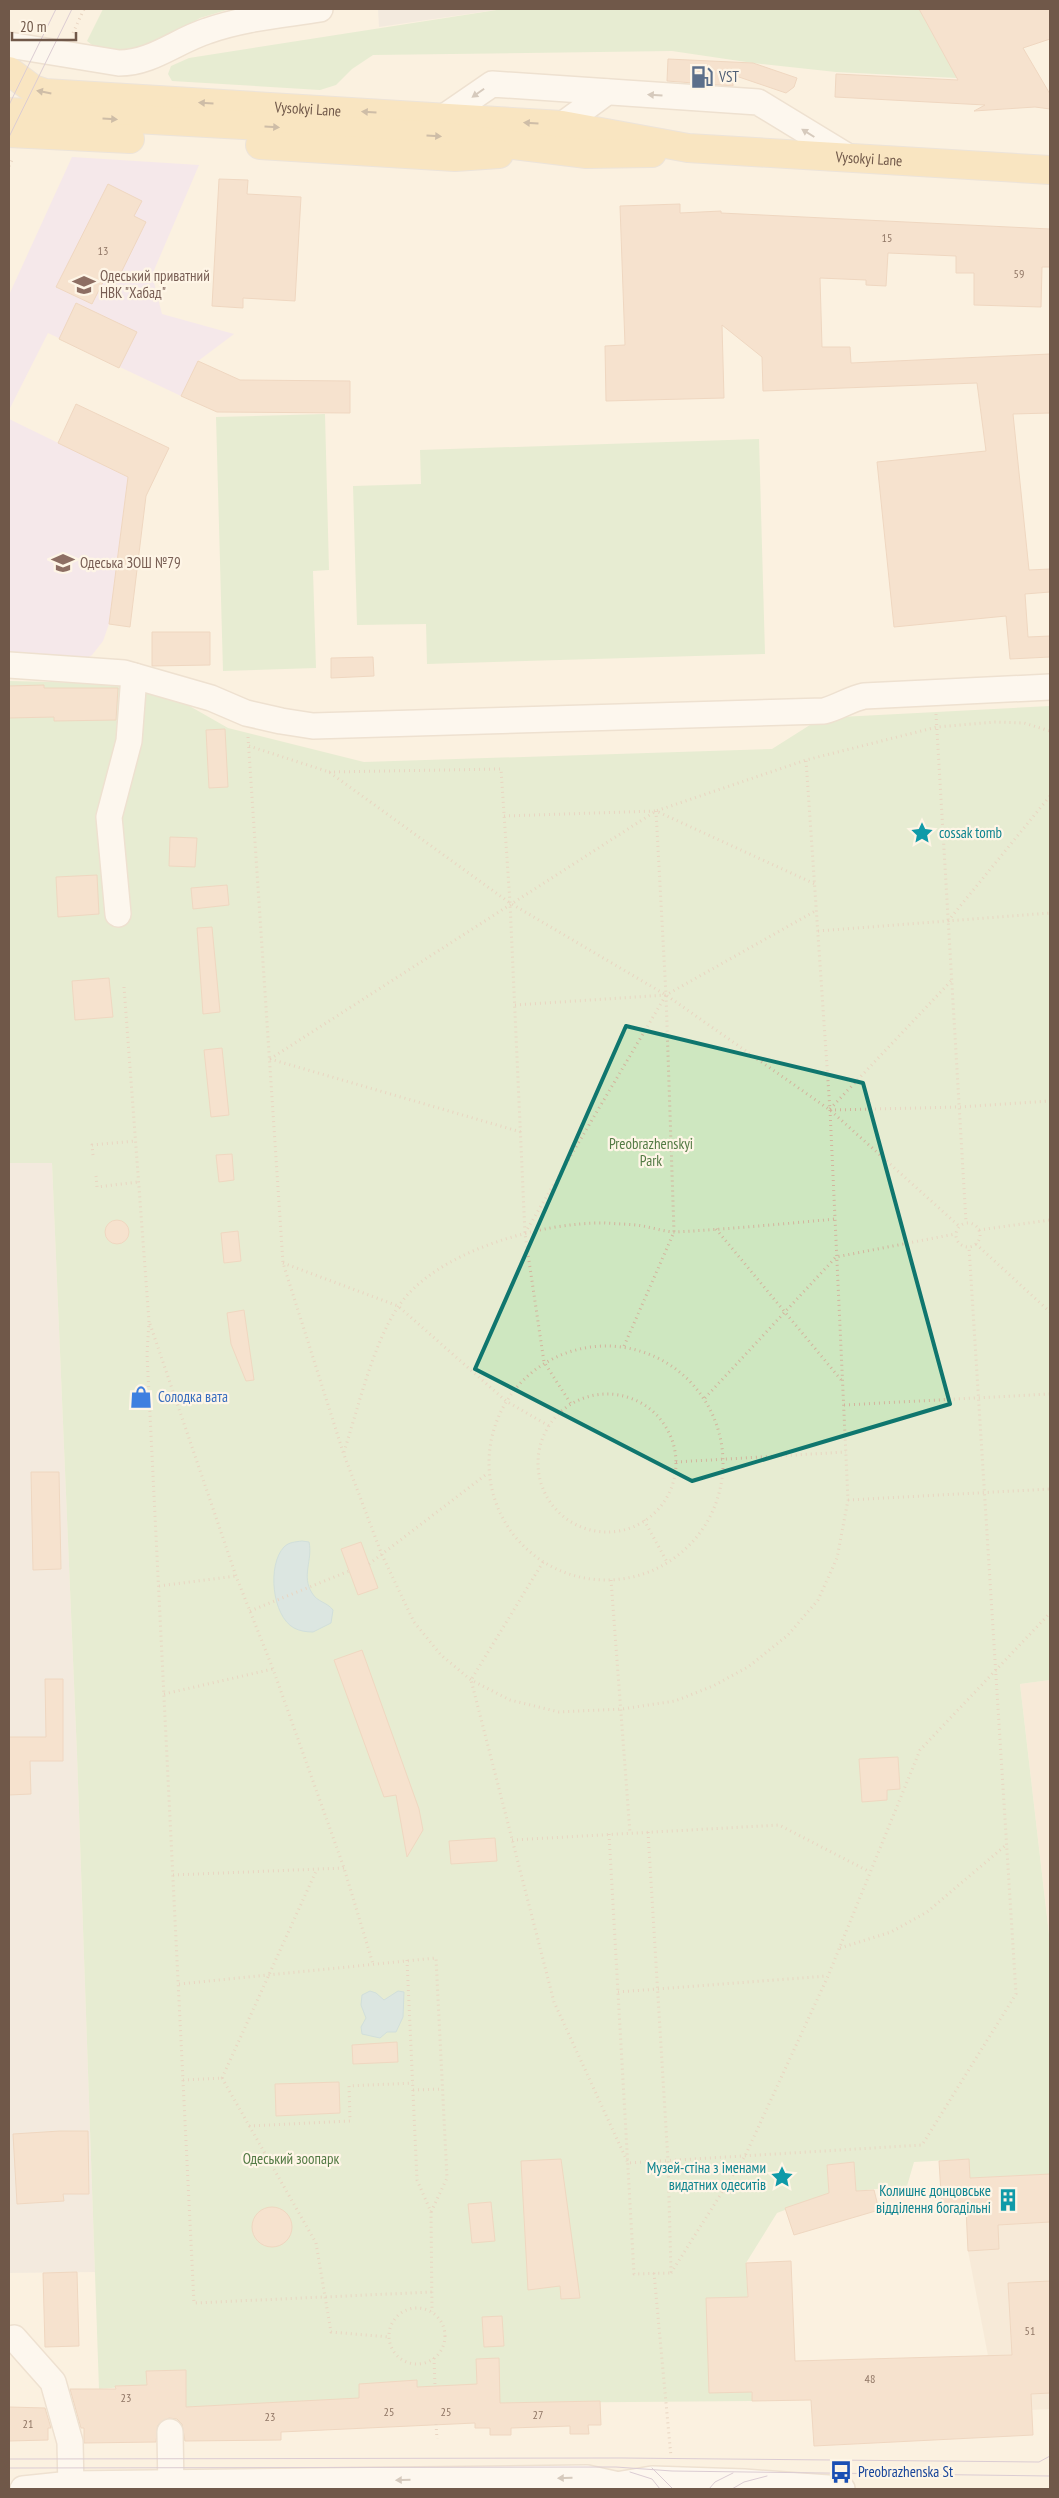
<svg xmlns="http://www.w3.org/2000/svg" width="1059" height="2498" font-family="'PT Sans Narrow',sans-serif">
<style>
.residential{fill:#f2e3cf}
.industrial{fill:#e9e3dc}
.education{fill:#eeddf6}
.green{fill:#cee7c0}
.water{fill:#b6dae2;stroke:#9dc9d4}
.building{fill:#efd0b9;stroke:#e0b89a}
.lines{fill:none;stroke-linecap:round;stroke-linejoin:round}
.minor-casing{stroke:#decebd;stroke-width:28}
.major-casing{stroke:#dad4d0;stroke-width:30}
.path{stroke:#d3b49d;stroke-width:3;stroke-dasharray:1 4;stroke-linecap:butt}
.minor{stroke:#fff;stroke-width:25}
.major{stroke:#f7d89b;stroke-width:28}
.tram{stroke:#b4a0c2;stroke-width:1}
.oneway{fill:#987e62}
.oneway2{fill:#a99b92}
.marked{fill:none;stroke:#0f766e;stroke-width:4;stroke-linejoin:round}
.labels{text-anchor:middle;stroke-width:4.5;stroke-linejoin:round;paint-order:stroke}
.number-label{font-size:12px;fill:#907665}
.service-label{font-size:15px;fill:#4e5e75;stroke:#fef5e6;text-anchor:start}
.street-label{font-size:15px;fill:#705849;stroke:#fef5e6}
.education-label{font-size:15px;fill:#785e54;stroke:#fef5e6;text-anchor:start}
.culture-label{font-size:15px;fill:#0d838f;stroke:#fef5e6;text-anchor:end}
.park-label{font-size:15px;fill:#537a44;stroke:#fef5e6}
.shop-label{font-size:15px;fill:#366cbe;stroke:#fef5e6;text-anchor:start}
.transit-label{font-size:15px;fill:#164399;stroke:#fef5e6;text-anchor:start}
</style>
<rect width="100%" height="100%" fill="#fbf1e0"/>
<g class="residential">
<polygon points="1050,1680 1050,1943 1020,1684"/>
<polygon points="1050,2174 1050,2409 990,2412 988,2356 968,2251 964,2178"/>
</g>
<g class="industrial">
<polygon points="378,9 503,9 379,27"/>
<polygon points="52,1162 77,1754 95,2272 9,2273 9,1163"/>
</g>
<g class="education">
<polygon points="72,157 199,165 152,275 162,314 234,334 198,361 181,396 48,333 9,410 9,295"/>
<polygon points="9,419 128,477 109,624 103,641 92,655 80,662 9,656"/>
</g>
<g class="green">
<polygon points="103,9 230,9 200,18 157,44 135,53 96,48 87,41"/>
<polygon points="503,9 919,9 957,78 836,72 753,63 672,51 373,55 352,69 336,85 320,90 172,81 168,74 171,66 189,58"/>
<polygon points="325,414 329,570 313,571 316,668 223,671 216,417"/>
<polygon points="759,439 765,654 427,664 426,624 357,625 353,486 421,484 420,450"/>
<polygon points="9,681 134,684 179,700 228,728 364,762 772,749 821,718 1050,706 1050,1680 1020,1684 1050,1943 1050,2174 970,2178 968,2159 914,2162 907,2186 856,2191 854,2163 827,2165 829,2193 777,2213 746,2263 752,2401 509,2403 281,2432 281,2440 179,2441 179,2407 185,2370 147,2371 147,2385 99,2389 77,1754 52,1163 9,1163"/>
</g>
<g class="water">
<path d="M302,1541L309,1542C313,1560 301,1576 312,1593C317,1602 327,1602 333,1610L331,1623L313,1632C306,1632 300,1631 294,1628C272,1616 267,1565 284,1547C289,1542 295,1542 302,1541Z"/>
<polygon points="370,1991 376,1993 384,2000 398,1991 404,1992 403,2017 396,2032 387,2032 380,2038 362,2034 361,2027 366,2018 361,2005 362,1995"/>
</g>
<g class="building">
<polygon points="919,9 1050,9 1050,39 1023,48 1050,94 1050,109 1035,107 974,111 985,105 835,97 836,74 958,80"/>
<polygon points="668,59 753,63 797,78 794,87 786,93 733,75 733,86 667,81"/>
<polygon points="219,179 248,180 247,194 301,197 295,301 243,298 243,308 212,306"/>
<polygon points="108,184 142,201 134,216 146,222 115,285 104,280 92,304 56,287"/>
<polygon points="680,204 680,213 721,211 721,213 1050,229 1050,267 1042,267 1041,307 974,305 974,273 956,273 956,256 888,253 886,286 866,285 866,280 820,278 822,347 850,347 851,363 1050,354 1050,413 1013,414 1029,570 1050,569 1050,592 1025,594 1028,637 1050,636 1050,657 1010,659 1006,616 894,627 877,462 986,451 977,383 763,391 762,357 722,325 724,398 606,401 605,346 625,345 620,206"/>
<polygon points="76,303 137,332 119,368 59,339"/>
<polygon points="198,361 240,380 350,381 350,413 217,412 181,396"/>
<polygon points="76,404 169,448 146,496 130,627 109,624 128,477 58,443"/>
<polygon points="152,632 210,632 210,665 152,666"/>
<polygon points="373,657 374,676 331,678 331,658"/>
<polygon points="44,685 44,688 118,688 116,720 54,721 54,717 9,718 9,686"/>
<polygon points="225,729 228,787 209,788 206,730"/>
<polygon points="170,837 197,838 195,867 169,866"/>
<polygon points="97,875 99,914 58,917 56,877"/>
<polygon points="227,885 229,905 193,909 191,888"/>
<polygon points="212,927 220,1012 203,1014 197,928"/>
<polygon points="109,978 113,1017 75,1020 72,981"/>
<polygon points="222,1048 229,1115 211,1117 204,1050"/>
<polygon points="232,1154 234,1180 219,1182 216,1155"/>
<circle cx="117" cy="1232" r="12"/>
<polygon points="238,1231 241,1261 224,1263 221,1233"/>
<polygon points="244,1310 254,1380 246,1381 231,1344 227,1313"/>
<polygon points="31,1472 59,1472 61,1569 33,1570"/>
<polygon points="361,1542 378,1588 358,1595 341,1549"/>
<polygon points="362,1650 419,1809 423,1830 407,1857 396,1795 384,1797 334,1660"/>
<polygon points="45,1679 63,1679 63,1761 30,1761 31,1794 9,1795 9,1737 46,1737"/>
<polygon points="898,1757 900,1789 887,1790 887,1800 862,1802 859,1759"/>
<polygon points="495,1838 497,1861 451,1864 449,1841"/>
<polygon points="397,2042 398,2062 353,2064 352,2045"/>
<polygon points="339,2082 340,2113 276,2116 275,2084"/>
<polygon points="60,2131 88,2131 89,2194 63,2194 64,2201 17,2204 13,2134"/>
<polygon points="561,2159 580,2298 561,2299 560,2286 528,2290 521,2161"/>
<polygon points="969,2159 970,2178 1050,2174 1050,2222 998,2225 999,2249 968,2251 966,2208 942,2210 939,2161"/>
<polygon points="854,2162 856,2191 874,2190 879,2210 794,2235 785,2208 829,2193 827,2165"/>
<polygon points="491,2202 495,2241 472,2243 468,2204"/>
<circle cx="272" cy="2227" r="20"/>
<polygon points="791,2261 795,2361 1012,2355 1008,2283 1050,2281 1050,2393 1031,2394 1033,2435 814,2446 811,2400 752,2401 752,2392 709,2393 706,2298 748,2297 746,2263"/>
<polygon points="77,2272 79,2346 45,2347 43,2273"/>
<polygon points="502,2316 504,2346 484,2347 482,2317"/>
<polygon points="499,2358 500,2403 600,2401 601,2425 588,2425 589,2434 570,2434 570,2426 511,2428 511,2435 490,2435 490,2428 475,2428 475,2423 281,2432 281,2440 185,2441 182,2424 177,2419 169,2418 158,2425 156,2442 84,2443 84,2428 81,2428 70,2389 116,2389 115,2386 147,2385 146,2371 186,2370 186,2407 359,2398 359,2384 417,2380 417,2387 477,2384 476,2359"/>
<polygon points="9,2407 45,2408 51,2428 48,2428 48,2440 9,2441"/>
</g>
<g class="lines">
<defs>
<g id="minor">
<path d="M9,45L119,63C152,63 176,41 207,31C243,18 282,15 320,9"/>
<polyline points="444,117 492,84 758,102 850,158"/>
<polyline points="562,125 607,92"/>
<path d="M9,665L124,673L211,698L246,713L281,721L313,726L824,711C839,707 850,699 864,696L1050,687"/>
<polyline points="118,914 109,817 129,741 134,676"/>
<polyline points="14,2338 53,2382 70,2442 71,2489"/>
<polyline points="170,2432 171,2489"/>
<polyline points="598,2488 652,2479 744,2482 842,2489"/>
<polyline points="23,2489 71,2484 587,2478 614,2484"/>
</g>
<g id="major">
<path id="s1" d="M9,71L33,89L45,93L562,125L688,148L1050,170"/>
<polyline points="9,112 438,136 587,154 652,153"/>
<polyline points="9,133 130,139"/>
<polyline points="260,145 455,157 499,154"/>
</g>
</defs>
<use href="#minor" class="minor-casing"/>
<use href="#major" class="major-casing"/>
<g class="path">
<polyline points="73,33 84,9"/>
<polyline points="9,166 13,158"/>
<polyline points="936,714 966,1222"/>
<polyline points="248,737 283,1263 343,1452 382,1555 414,1622 441,1655 471,1680 510,1700 559,1712 622,1709 675,1701 713,1686 748,1667 788,1635 818,1600 837,1558 848,1500 830,1110 806,760"/>
<polyline points="249,746 329,772 510,903 666,995 830,1110 959,1226"/>
<polyline points="329,772 501,769 510,903 525,1234 544,1362 571,1404"/>
<polyline points="504,816 656,811 815,884"/>
<polyline points="948,921 1050,796"/>
<polyline points="818,931 1050,913"/>
<polyline points="124,987 149,1321 147,1354 194,2303 432,2292"/>
<polyline points="515,1005 666,995 817,910"/>
<polyline points="270,1059 656,811 806,760 937,727 995,722 1024,723 1050,731"/>
<polyline points="270,1059 521,1132"/>
<polyline points="830,1109 951,981"/>
<polyline points="830,1110 960,1107 1050,1101"/>
<polyline points="93,1155 92,1145 135,1141"/>
<polyline points="96,1176 97,1187 138,1182"/>
<circle cx="968" cy="1235" r="12"/>
<polyline points="716,1229 842,1381"/>
<polyline points="979,1230 1050,1220"/>
<polyline points="525,1233 666,995"/>
<polyline points="976,1244 1050,1312"/>
<polyline points="283,1263 398,1306 506,1401 549,1426"/>
<polyline points="150,1324 236,1576 273,1669 344,1868 373,1964"/>
<circle cx="606" cy="1463" r="117"/>
<polyline points="624,1346 674,1232 666,995 656,811"/>
<circle cx="607" cy="1463" r="69"/>
<polyline points="705,1398 836,1257 955,1234"/>
<polyline points="844,1405 1050,1394"/>
<path d="M344,1452C358,1408 373,1344 398,1307C435,1251 542,1222 605,1223C618,1224 631,1224 643,1226C654,1228 666,1232 676,1232C729,1229 782,1224 835,1219"/>
<polyline points="676,1462 846,1452"/>
<polyline points="848,1500 1050,1489"/>
<polyline points="644,1520 667,1562"/>
<polyline points="543,1562 471,1680 554,2002 628,2163 922,2145 1016,1994 969,1247"/>
<polyline points="369,1564 488,1473"/>
<polyline points="611,1580 630,1833"/>
<polyline points="159,1586 236,1576"/>
<polyline points="250,1611 349,1571"/>
<polyline points="164,1694 273,1669"/>
<polyline points="648,1832 668,2161 671,2272"/>
<polyline points="609,1834 634,2274 671,2273"/>
<polyline points="512,1840 779,1825 870,1872"/>
<polyline points="173,1875 344,1868"/>
<polyline points="840,1948 891,1932 927,1912 1006,1845"/>
<polyline points="407,1960 417,2180 431,2212 432,2312"/>
<polyline points="179,1984 436,1958 447,2178 431,2212"/>
<polyline points="618,1992 827,1976"/>
<polyline points="222,2078 316,2243 331,2332 389,2337"/>
<polyline points="222,2078 317,1869"/>
<polyline points="183,2080 222,2078"/>
<polyline points="413,2090 443,2089"/>
<polyline points="249,2126 350,2121 349,2086 413,2083"/>
<polyline points="654,2273 671,2457"/>
<polyline points="671,2273 745,2156 828,1976 920,1750 1050,1613"/>
<circle cx="417" cy="2336" r="28"/>
<polyline points="434,2358 435,2386"/>
<polyline points="436,2424 437,2439"/>
</g>
<use href="#minor" class="minor"/>
<use href="#major" class="major"/>
<g class="tram">
<polyline points="9,105 56,9"/>
<polyline points="9,137 72,9"/>
<polyline points="9,2459 621,2458 1039,2462 1050,2456"/>
<polyline points="9,2468 616,2467 672,2471 1050,2476"/>
<polyline points="652,2468 673,2489"/>
<polyline points="630,2472 652,2479 660,2489"/>
<polyline points="709,2489 715,2482 733,2473"/>
<polyline points="732,2489 744,2482 767,2476"/>
</g>
</g>
<defs><path id="oneway-solid" d="M-6-.8H1V-3.2L6.5 0L1 3.2V.8H-6Z" transform="scale(1.25)"/></defs>
<g class="oneway">
<use href="#oneway-solid" transform="translate(44 92) rotate(-169)"/>
<use href="#oneway-solid" transform="translate(206 103) rotate(-177)"/>
<use href="#oneway-solid" transform="translate(369 112) rotate(-177)"/>
<use href="#oneway-solid" transform="translate(110 119) rotate(3)"/>
<use href="#oneway-solid" transform="translate(531 123) rotate(-176)"/>
<use href="#oneway-solid" transform="translate(272 127) rotate(3)"/>
<use href="#oneway-solid" transform="translate(434 136) rotate(3)"/>
</g>
<g class="oneway2">
<use href="#oneway-solid" transform="translate(478 93) rotate(145)"/>
<use href="#oneway-solid" transform="translate(655 95) rotate(-176)"/>
<use href="#oneway-solid" transform="translate(808 133) rotate(-148)"/>
<use href="#oneway-solid" transform="translate(565 2478) rotate(179)"/>
<use href="#oneway-solid" transform="translate(403 2480) rotate(179)"/>
</g>
<path d="M0 0H1059V2498H0ZM626,1026L863,1083L950,1404L692,1481L475,1369Z" fill="#fbf1e0" fill-opacity=".55" fill-rule="evenodd"/>
<path class="marked" d="M626,1026L863,1083L950,1404L692,1481L475,1369Z"/>
<defs>
<symbol id="fuel-bare" viewBox="-9 -9 18 18"><path d="M-5.5-6h7V0h2V4h1.3V-2.5L3-4.5l.8-.8L6-3V5H2.5V1h-1V6h-7ZM-4.2-4.7v3.2H.2V-4.7Z" fill="#5c6f8a" stroke="#fef5e6" stroke-width="2.5" paint-order="stroke"/></symbol>
<symbol id="school-bare" viewBox="-9 -9 18 18"><path d="M0-5L7-2L0 1L-7-2ZM-4 1L0 2.5L4 1V4Q0 6-4 4Z" fill="#8d6e63" stroke="#fef5e6" stroke-width="2.5" paint-order="stroke"/></symbol>
<symbol id="sight-bare" viewBox="-9 -9 18 18"><path d="M0-6L1.8-2.2L6-1.7L2.9 1.2L3.7 5.4L0 3.3L-3.7 5.4L-2.9 1.2L-6-1.7L-1.8-2.2Z" fill="#0f9aa8" stroke="#fef5e6" stroke-width="2.5" paint-order="stroke"/></symbol>
<symbol id="shop-bare" viewBox="-9 -9 18 18"><path d="M-5-2.5h2.3a2.7 3.5 0 0 1 5.4 0H5L5.5 6h-11ZM-1.5-2.5h3a1.5 2.3 0 0 0-3 0Z" fill="#3f7fe0" stroke="#fef5e6" stroke-width="2.5" paint-order="stroke"/></symbol>
<symbol id="building-bare" viewBox="-9 -9 18 18"><path d="M-4-6H4V6H1V3H-1V6H-4ZM-2.5-4.3h1.7v1.8h-1.7ZM.8-4.3h1.7v1.8H.8ZM-2.5-1h1.7V.8h-1.7ZM.8-1h1.7V.8H.8Z" fill="#0f9aa8" stroke="#fef5e6" stroke-width="2.5" paint-order="stroke"/></symbol>
<symbol id="bus-bare" viewBox="-9 -9 18 18"><path d="M-5-6H5V4H4V6H2V4H-2V6H-4V4H-5ZM-3.5-4V0h7V-4ZM-3.5 1.2v1.5H-2V1.2ZM2 1.2v1.5H3.5V1.2Z" fill="#1a4fb4" stroke="#fef5e6" stroke-width="2.5" paint-order="stroke"/></symbol>
</defs>
<g fill-rule="evenodd">
<use href="#fuel-bare" x="686" y="61" width="32" height="32"/>
<use href="#school-bare" x="68" y="269" width="32" height="32"/>
<use href="#school-bare" x="47" y="547" width="32" height="32"/>
<use href="#sight-bare" x="906" y="817" width="32" height="32"/>
<use href="#shop-bare" x="125" y="1381" width="32" height="32"/>
<use href="#sight-bare" x="766" y="2161" width="32" height="32"/>
<use href="#building-bare" x="992" y="2184" width="32" height="32"/>
<use href="#bus-bare" x="825" y="2456" width="32" height="32"/>
</g>
<g class="labels">
<g class="number-label">
<text x="887" y="242">15</text>
<text x="103" y="255">13</text>
<text x="1019" y="278">59</text>
<text x="1030" y="2335">51</text>
<text x="870" y="2383">48</text>
<text x="126" y="2402">23</text>
<text x="389" y="2416">25</text>
<text x="446" y="2416">25</text>
<text x="538" y="2419">27</text>
<text x="270" y="2421">23</text>
<text x="28" y="2428">21</text>
</g>
<g class="service-label">
<text x="719" y="82">VST</text>
</g>
<g class="street-label">
<text dy="5" stroke="none"><textPath href="#s1" startOffset="306">Vysokyi Lane</textPath></text>
<text dy="5" stroke="none"><textPath href="#s1" startOffset="870">Vysokyi Lane</textPath></text>
</g>
<g class="education-label">
<text x="100" y="281">Одеський приватний<tspan x="100" dy="17">НВК "Хабад"</tspan></text>
<text x="80" y="568">Одеська ЗОШ №79</text>
</g>
<g class="culture-label">
<text x="939" y="838" text-anchor="start">cossak tomb</text>
<text x="766" y="2173">Музей-стіна з іменами<tspan x="766" dy="17">видатних одеситів</tspan></text>
<text x="991" y="2196">Колишнє донцовське<tspan x="991" dy="17">відділення богадільні</tspan></text>
</g>
<g class="park-label">
<text x="651" y="1149">Preobrazhenskyi<tspan x="651" dy="17">Park</tspan></text>
<text x="291" y="2164">Одеський зоопарк</text>
</g>
<g class="shop-label">
<text x="158" y="1402">Солодка вата</text>
</g>
<g class="transit-label">
<text x="858" y="2477">Preobrazhenska St</text>
</g>
</g>
<rect width="1059" height="2498" fill="none" stroke="#705849" stroke-width="20"/>
<path d="M12 32v8h64v-8" fill="none" stroke="#705849" stroke-width="2.5"/>
<text x="20" y="32" font-size="15" fill="#705849" stroke="#fef5e6" stroke-width="4" paint-order="stroke">20 m</text>
</svg>
